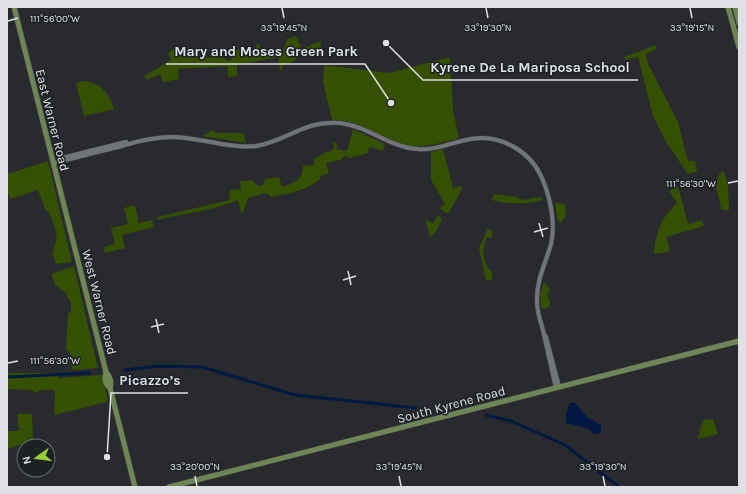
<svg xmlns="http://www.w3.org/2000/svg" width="746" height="494" font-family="Karla,sans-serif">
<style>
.green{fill:#354f03}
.water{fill:#001942}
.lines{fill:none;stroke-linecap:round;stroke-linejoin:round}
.canal{stroke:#001942;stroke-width:3}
.minor-casing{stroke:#47484b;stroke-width:5}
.major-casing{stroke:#47484b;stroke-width:6}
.minor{stroke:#717478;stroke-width:4}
.major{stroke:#6f8555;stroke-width:5}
.ticks{fill:none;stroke:#dfe0e3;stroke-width:1.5}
.labels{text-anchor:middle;stroke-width:3;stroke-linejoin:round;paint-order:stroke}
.street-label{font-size:13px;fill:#dfe0e3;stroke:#1e2124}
.ticks-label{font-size:10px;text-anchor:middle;fill:#dfe0e3;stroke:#1e2124;stroke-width:3;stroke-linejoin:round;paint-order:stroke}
.leader{fill:none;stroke:#dfe0e3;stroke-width:1.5}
.callout-dot{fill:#dfe0e3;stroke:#1e2124;stroke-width:1.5}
.callout-label{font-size:14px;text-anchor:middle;font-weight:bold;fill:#dfe0e3;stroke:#1e2124;stroke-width:3;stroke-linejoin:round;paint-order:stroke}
</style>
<rect width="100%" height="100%" fill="#282a2e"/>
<g class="green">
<path d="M296,36L302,49L321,41L319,57L298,52L295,61L283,65L282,71L280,70L278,57L237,65V76L228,77L227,66L178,69L179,79L163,82L160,74L147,80L144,76L171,60L168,53L173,49C182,62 197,54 210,58L216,54L230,61L234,51L243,48L250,51L255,48L257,44H259L261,50L283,52L287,39Z"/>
<polygon points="656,45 657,49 646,54 648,64 678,122 688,161 695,161 697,171 688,174 666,142 653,116 638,57 625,60 624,57"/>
<path d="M450,57L453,110L459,138C441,143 423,149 404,145C377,139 364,120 332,120L323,82L324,65L389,73Z"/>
<path d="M82,81C100,82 109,92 114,109L84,116L76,83Z"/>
<path d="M353,129L385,144L383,151L369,147L368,153L350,158L345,156L340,160L326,163L329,173L320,176V179C309,189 290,194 275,196L273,198L266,193L248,198L243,213H241L238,200C212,211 184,213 158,220L157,217L230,200L229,193L231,189L241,190L240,181L253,180L255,184L259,186L264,184L265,179L279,177L282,187C294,183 303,180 303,166L314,165V159L326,152L331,151L334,148L333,142L337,144V149L347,151Z"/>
<polygon points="213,130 216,133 243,133 246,143 202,136"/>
<polygon points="443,149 453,188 463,186 458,197 448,214 439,208 445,204 431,180 431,152"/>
<path d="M48,161L72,262L56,264L52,253C60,236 56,228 48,211H46L38,190L10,199L7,189V174Z"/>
<path d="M721,171L724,172L728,186L729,210H721C720,192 711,189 721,171Z"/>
<path d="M678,186L688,224L702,220L704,226L666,237L670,249L668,252L654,254C656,232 660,219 677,203L669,191Z"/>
<path d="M494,194L517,197L521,200L541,197L543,200C525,204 510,205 492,200Z"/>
<polygon points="555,203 565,204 566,216 560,223 557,219"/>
<polygon points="135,205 139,223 152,220 154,227 122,235 125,248 105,253 104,247 115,244 111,228 128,224 124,208"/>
<polygon points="438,215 442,219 437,230 430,238 425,219 433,223"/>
<path d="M488,228L492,231V238H486C483,250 481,261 491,271L493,279L486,281L479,248Z"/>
<polygon points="74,266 98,368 72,370 70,354 66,349 68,313 71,312 71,303 65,292 56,286 51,274"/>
<polygon points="544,282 550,289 547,296 550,301 549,307 544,309 541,308 540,294"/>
<polygon points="7,373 59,373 58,378 102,375 108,400 106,402 54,415 55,390 40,390 36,393 30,390 7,389"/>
<polygon points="17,414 32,414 33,441 7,449 7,431 19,431"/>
<polygon points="713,419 718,434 698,439 697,436 700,435 699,431 704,420"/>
</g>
<polygon class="water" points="570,403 575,403 588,418 601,425 601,433 594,434 589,429 566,423 566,413"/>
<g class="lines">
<g class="canal">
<polyline points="125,370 158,366 202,367 295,395 416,408"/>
<polyline points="7,377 90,373"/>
<polyline points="486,415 511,421 565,445 619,487"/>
</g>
<defs>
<g id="minor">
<polyline points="62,158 126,142"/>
<path d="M53,163C75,158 96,152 118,147C136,142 152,137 172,137C200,137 228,149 256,146C288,141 303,120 340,123C368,126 389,147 417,149C435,151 452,142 471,139C499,134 529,150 541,176C550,195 556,223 551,244C546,262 537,279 537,298C536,309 540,320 543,330C547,349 552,369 556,388"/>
<polyline points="544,334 546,337 559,387"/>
</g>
<g id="major">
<path d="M14,7L106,372C110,376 112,383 110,388"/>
<polyline points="728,7 739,47"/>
<polyline points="735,7 739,23"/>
<path d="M106,372C104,378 105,384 110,388L135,487"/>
<polyline points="169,487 739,341"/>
</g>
</defs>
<use href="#minor" class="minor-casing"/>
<use href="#major" class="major-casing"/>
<use href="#minor" class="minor"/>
<use href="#major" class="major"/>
</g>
<path class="ticks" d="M282,8L284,18M486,8L488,18M690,8L692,18M8,21L18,18M728,183L738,181M539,223L543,237M534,232L548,228M348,271L351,285M343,280L356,276M156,319L159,333M151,327L164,324M8,363L18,361M195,476L197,486M399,476L401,486M603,476L605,486"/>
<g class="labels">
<g class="street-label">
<text transform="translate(53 120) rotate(76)" y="5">East Warner Road</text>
<text transform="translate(100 302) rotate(76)" y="5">West Warner Road</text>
<text transform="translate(451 404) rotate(-15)" y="5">South Kyrene Road</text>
</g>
</g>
<g class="ticks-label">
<text x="55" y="22">111°56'00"W</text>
<text x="284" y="31">33°19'45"N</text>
<text x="488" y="31">33°19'30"N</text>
<text x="692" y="31">33°19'15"N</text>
<text x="691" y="187">111°56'30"W</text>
<text x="55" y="364">111°56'30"W</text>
<text x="195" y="470">33°20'00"N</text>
<text x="399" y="470">33°19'45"N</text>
<text x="603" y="470">33°19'30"N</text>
</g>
<path class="leader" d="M391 103L365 64H166M386 43L423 80H638M107 457L111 393H188"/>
<g class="callout-dot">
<circle cx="391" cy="103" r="4"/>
<circle cx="386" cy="43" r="4"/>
<circle cx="107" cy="457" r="4"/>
</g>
<g class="callout-label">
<text x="266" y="56">Mary and Moses Green Park</text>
<text x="530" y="72">Kyrene De La Mariposa School</text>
<text x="150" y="385">Picazzo’s</text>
</g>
<rect width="746" height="494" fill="none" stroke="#dfe0e3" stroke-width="16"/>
<g transform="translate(36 458) rotate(256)"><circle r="19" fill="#1e2124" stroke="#6b6d70"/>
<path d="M0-3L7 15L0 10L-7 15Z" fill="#95cc3b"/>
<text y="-6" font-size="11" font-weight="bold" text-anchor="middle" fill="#dfe0e3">N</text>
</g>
</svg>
